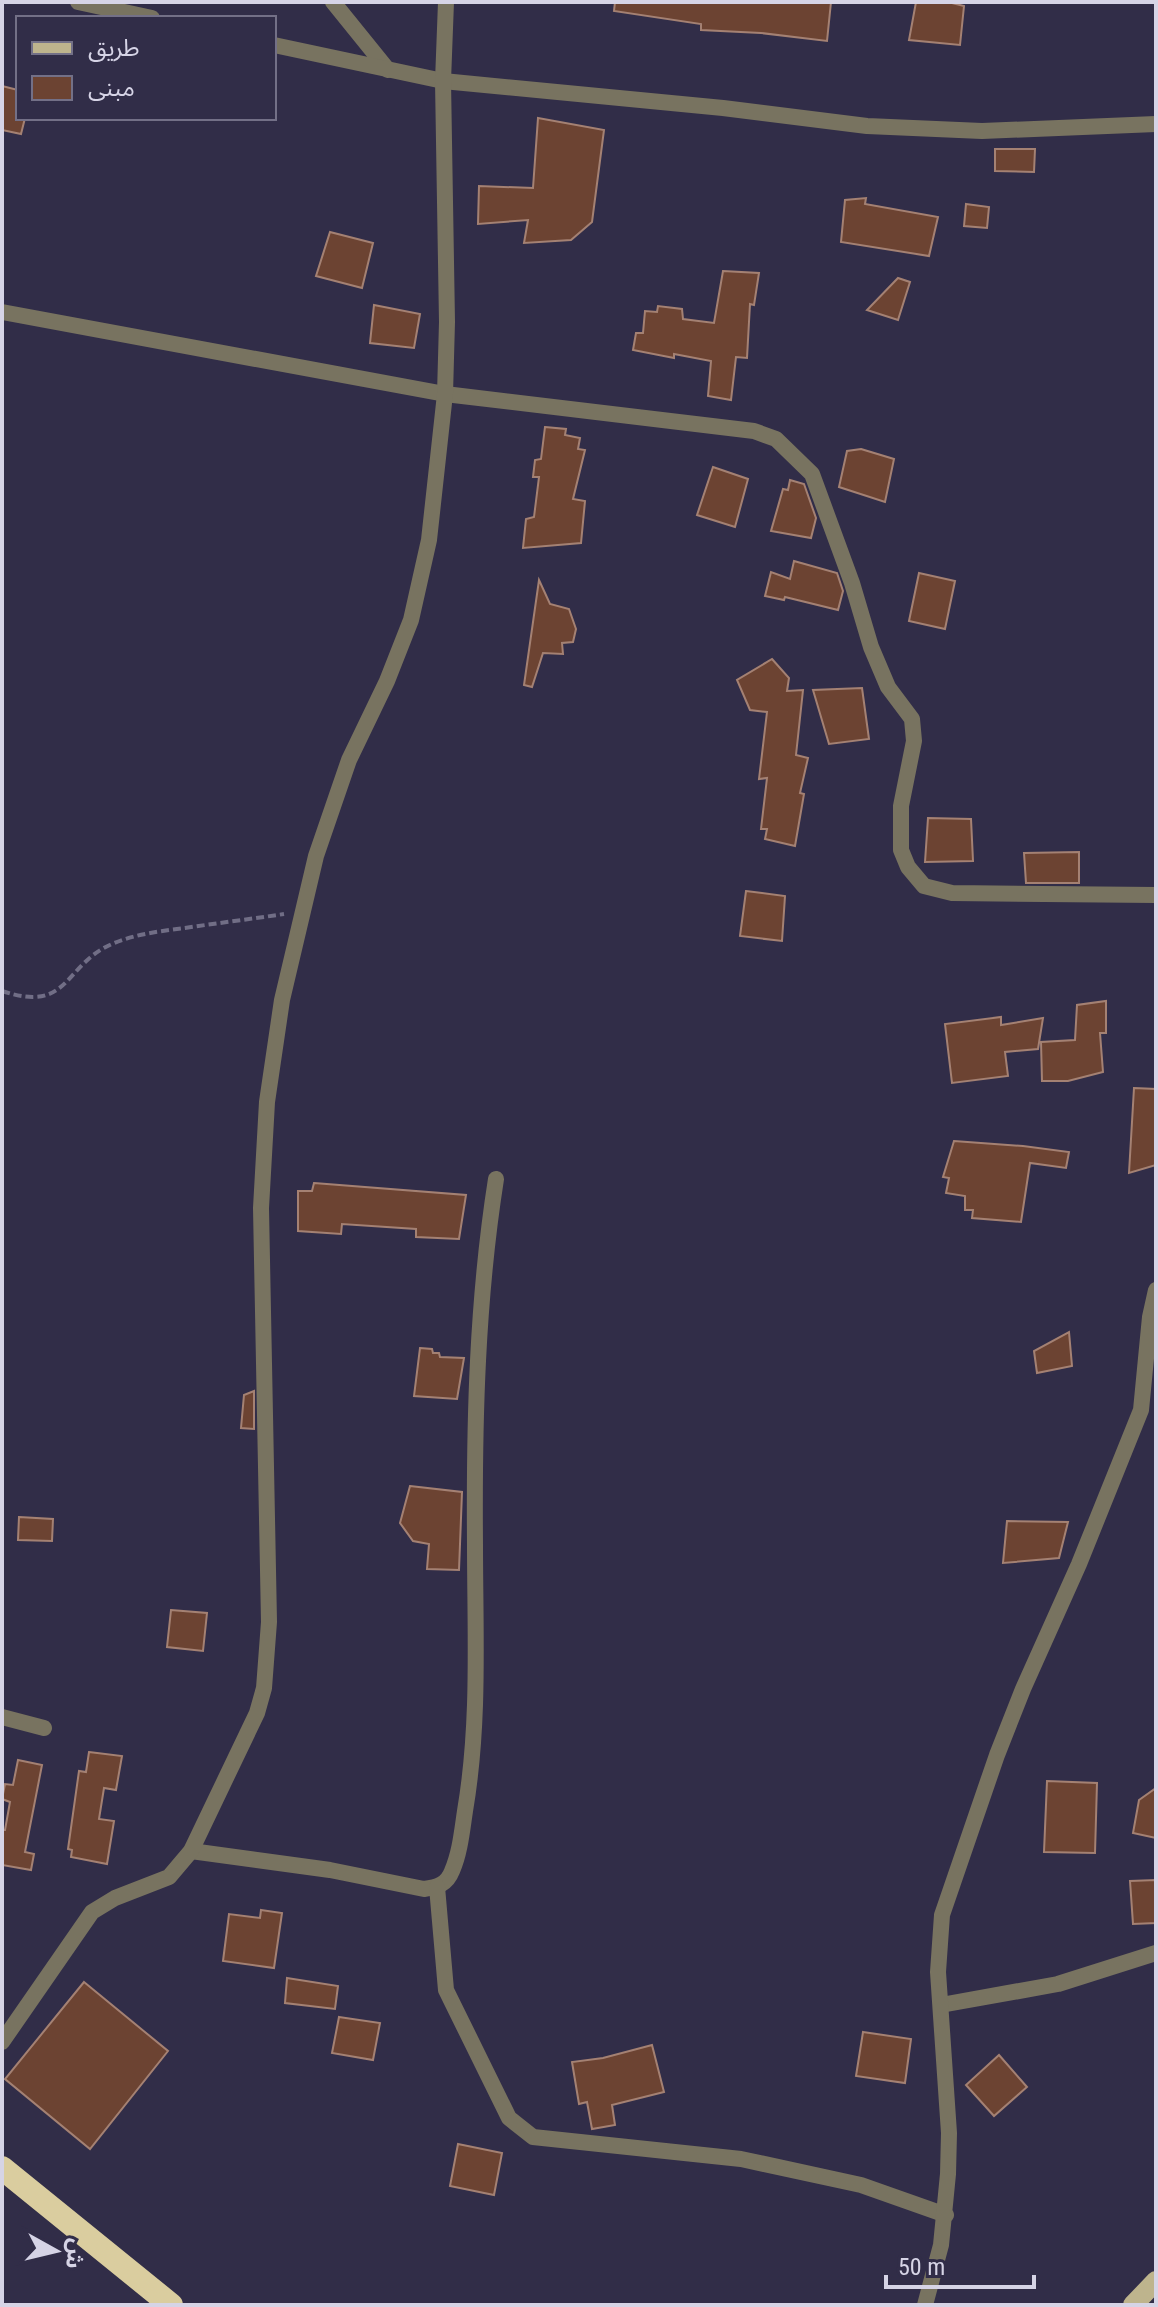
<svg xmlns="http://www.w3.org/2000/svg" width="1158" height="2307" font-family="'Roboto Condensed','Noto Sans Arabic',sans-serif">
<style>
.building{fill:#6c4332;stroke:#a48173;stroke-width:2}
.lines{fill:none;stroke-linecap:round;stroke-linejoin:round}
.path{stroke:#716e86;stroke-width:4;stroke-dasharray:8 4;stroke-linecap:butt}
.street{stroke:#787360;stroke-width:16}
.primary{stroke:#beb48d;stroke-width:20}
.highway{stroke:#dacd9f;stroke-width:24}
</style>
<rect width="100%" height="100%" fill="#312d48"/>
<g class="building">
<polygon points="615,2 831,2 827,41 761,33 701,30 701,24 614,11"/>
<polygon points="916,2 948,2 964,6 960,45 909,40"/>
<polygon points="2,86 18,90 18,118 25,118 21,134 2,130"/>
<polygon points="538,118 604,130 592,222 571,240 524,243 528,220 478,224 479,186 533,188"/>
<polygon points="995,149 1035,149 1034,172 995,171"/>
<polygon points="866,198 865,204 938,217 929,256 841,242 845,200"/>
<polygon points="966,204 989,207 987,228 964,226"/>
<polygon points="330,232 373,243 362,288 316,276"/>
<polygon points="723,271 759,273 754,305 750,304 747,358 736,357 731,400 708,396 711,361 674,354 674,358 633,350 636,333 643,333 645,311 657,312 658,306 682,309 683,319 714,323"/>
<polygon points="898,278 910,282 898,320 867,310"/>
<polygon points="374,305 420,314 414,348 370,343"/>
<polygon points="545,427 566,429 565,435 580,438 578,449 585,450 573,499 585,501 581,543 523,548 526,519 534,517 539,477 533,477 535,460 541,459"/>
<polygon points="861,449 894,459 885,502 839,487 847,451"/>
<polygon points="713,467 748,479 735,527 697,515"/>
<polygon points="790,480 804,484 816,518 811,538 771,531 783,489 788,490"/>
<polygon points="794,561 837,573 843,591 838,610 785,597 784,600 765,596 771,572 790,579"/>
<polygon points="919,573 955,581 945,629 909,621"/>
<polygon points="539,580 550,604 569,609 576,629 573,642 562,643 563,654 543,653 532,687 524,685"/>
<polygon points="772,659 789,678 787,691 803,690 796,755 808,758 800,793 804,794 795,846 765,839 767,829 761,829 767,778 759,779 767,712 750,710 737,680"/>
<polygon points="862,688 869,739 829,744 813,690"/>
<polygon points="928,818 971,819 973,861 925,862"/>
<polygon points="1079,852 1079,883 1026,883 1024,853"/>
<polygon points="746,891 785,896 782,941 740,936"/>
<polygon points="1106,1001 1106,1033 1100,1033 1103,1072 1068,1081 1042,1081 1041,1042 1075,1040 1077,1005"/>
<polygon points="1001,1017 1001,1025 1043,1018 1038,1049 1005,1052 1008,1076 952,1083 945,1024"/>
<polygon points="1134,1088 1156,1089 1156,1165 1129,1173"/>
<polygon points="954,1141 1023,1146 1069,1152 1066,1168 1030,1163 1021,1222 972,1218 973,1210 965,1210 965,1196 946,1193 949,1178 943,1177"/>
<polygon points="314,1183 466,1195 459,1239 416,1237 416,1229 342,1224 341,1234 298,1231 298,1191 312,1191"/>
<polygon points="1069,1332 1072,1366 1037,1373 1034,1351"/>
<polygon points="420,1348 432,1349 433,1353 439,1353 440,1357 464,1358 457,1399 414,1396"/>
<polygon points="254,1391 254,1429 241,1428 244,1395"/>
<polygon points="410,1486 462,1492 459,1570 427,1569 429,1544 413,1541 400,1523"/>
<polygon points="19,1517 53,1519 52,1541 18,1540"/>
<polygon points="1007,1521 1068,1522 1059,1558 1003,1563"/>
<polygon points="171,1610 207,1613 203,1651 167,1647"/>
<polygon points="89,1752 122,1756 116,1790 104,1788 99,1819 114,1821 107,1864 71,1857 72,1850 68,1849 79,1771 86,1772"/>
<polygon points="18,1760 42,1765 25,1852 34,1854 31,1870 2,1865 2,1830 5,1830 10,1802 2,1799 5,1784 13,1785"/>
<polygon points="1047,1781 1097,1783 1095,1853 1044,1852"/>
<polygon points="1156,1788 1156,1838 1133,1833 1139,1800"/>
<polygon points="1156,1880 1156,1923 1133,1924 1130,1881"/>
<polygon points="261,1910 282,1913 274,1968 223,1961 229,1914 260,1918"/>
<polygon points="287,1978 338,1986 335,2009 285,2003"/>
<polygon points="84,1982 168,2051 90,2149 5,2079"/>
<polygon points="339,2017 380,2023 373,2060 332,2053"/>
<polygon points="863,2032 911,2039 905,2083 856,2076"/>
<polygon points="652,2045 664,2092 612,2105 615,2125 592,2129 587,2102 579,2104 572,2062 603,2058"/>
<polygon points="999,2055 1027,2087 994,2116 966,2085"/>
<polygon points="458,2144 502,2153 494,2195 450,2186"/>
</g>
<g class="lines">
<path class="path" d="M2,991C70,1014 63,965 112,944C135,934 161,931 185,928C218,923 251,919 284,914"/>
<g class="street">
<polyline points="78,2 152,18"/>
<polyline points="333,2 388,70"/>
<polyline points="274,45 443,81 723,108 867,126 982,131 1156,124"/>
<polyline points="2,312 445,394 754,431 776,439 812,474 852,583 871,647 888,687 912,719 914,741 901,806 901,850 908,867 924,886 952,893 1156,895"/>
<polyline points="2,1717 44,1728"/>
<path d="M191,1851L330,1870L424,1889C438,1887 447,1884 452,1871C460,1853 462,1831 465,1811C480,1723 475,1633 475,1544C474,1421 477,1300 496,1179"/>
<polyline points="437,1887 446,1990 509,2118 533,2137 741,2159 861,2185 946,2215"/>
<polyline points="941,2005 1058,1984 1156,1953"/>
<polyline points="2,2042 92,1912 115,1898 169,1877 191,1851 257,1713 264,1688 269,1622 261,1208 267,1102 282,1000 316,856 349,760 387,681 411,620 429,540 445,394 447,322 443,81 446,2"/>
<polyline points="925,2305 941,2245 948,2174 949,2133 938,1972 942,1915 997,1755 1023,1689 1079,1564 1141,1410 1150,1317 1156,1290"/>
</g>
<polyline class="primary" points="1133,2305 1156,2281"/>
<polyline class="highway" points="2,2168 171,2305"/>
</g>
<rect width="1158" height="2307" fill="none" stroke="#d6d4e6" stroke-width="8"/>
<rect x="16" y="16" width="260" height="104" fill="#312d48" stroke="#737087" stroke-width="2"/>
<rect x="32" y="42" width="40" height="12" fill="#beb48d" stroke="#737087" stroke-width="2"/>
<text x="88" y="56" font-size="24" fill="#d6d4e6">طريق</text>
<rect x="32" y="76" width="40" height="24" fill="#6c4332" stroke="#737087" stroke-width="2"/>
<text x="88" y="96" font-size="24" fill="#d6d4e6">مبنى</text>
<g transform="translate(56 2251) rotate(98)" stroke="#312d48" stroke-width="6" paint-order="stroke">
<path d="M0-6L14 30L0 20L-14 30Z" fill="#d6d4e6"/>
<text y="-12" font-size="22" font-weight="bold" text-anchor="middle" fill="#d6d4e6">ش</text>
</g>
<path d="M886 2275v12h148v-12" fill="none" stroke="#d6d4e6" stroke-width="4"/>
<text x="898" y="2275" font-size="24" fill="#d6d4e6" stroke="#312d48" stroke-width="6" paint-order="stroke">50 m</text>
</svg>
